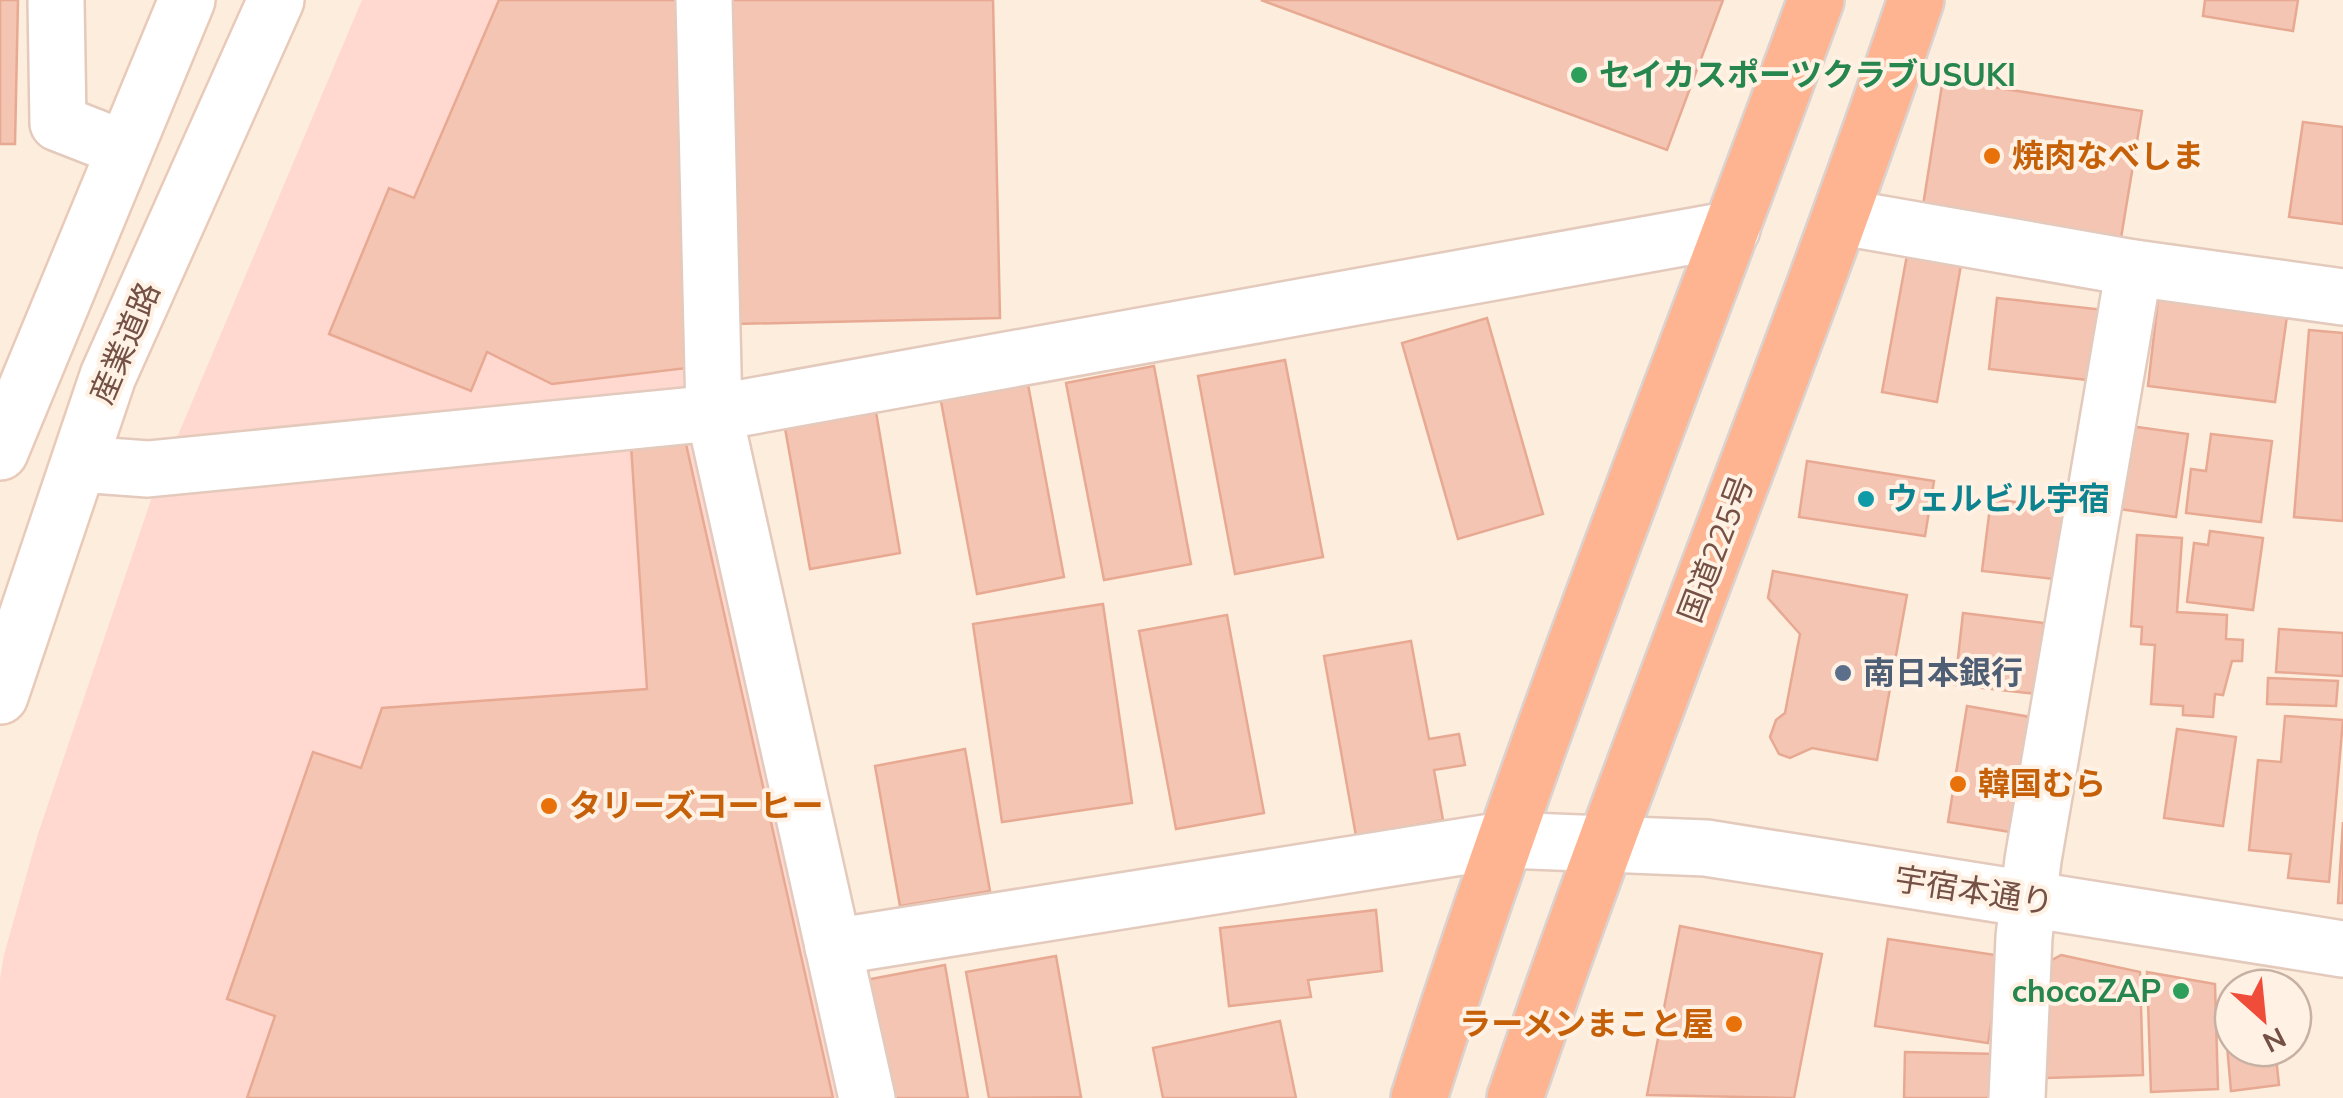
<svg xmlns="http://www.w3.org/2000/svg" width="2343" height="1098" font-family="'Nunito Sans','Noto Sans JP',sans-serif">
<style>
.commercial{fill:#ffd8d0}
.building{fill:#f4c5b3;stroke:#e8a993;stroke-width:2.5}
.lines{fill:none;stroke-linecap:round;stroke-linejoin:round}
.minor-casing{stroke:#e3cabc;stroke-width:60}
.tertiary-casing{stroke:#e3cabc;stroke-width:60}
.secondary-casing{stroke:#e9cab9;stroke-width:60}
.trunk-casing{stroke:#dbd2cf;stroke-width:60}
.minor{stroke:#fff;stroke-width:55}
.tertiary{stroke:#fff;stroke-width:55}
.secondary{stroke:#fff;stroke-width:55}
.trunk{stroke:#feb490;stroke-width:55}
.leisure-dot{fill:#2e9e5b;stroke:#fff1e4;stroke-width:4}
.food-dot{fill:#e8710a;stroke:#fff1e4;stroke-width:4}
.culture-dot{fill:#0f9aa8;stroke:#fff1e4;stroke-width:4}
.service-dot{fill:#5c6f8a;stroke:#fff1e4;stroke-width:4}
.labels{text-anchor:middle;stroke-width:8;stroke-linejoin:round;paint-order:stroke}
.leisure-label{font-size:32px;font-weight:bold;fill:#27864d;stroke:#fff1e4;text-anchor:start}
.food-label{font-size:32px;font-weight:bold;fill:#c56008;stroke:#fff1e4;text-anchor:start}
.street-label{font-size:32px;fill:#745045;stroke:#fff1e4}
.culture-label{font-size:32px;font-weight:bold;fill:#0d838f;stroke:#fff1e4;text-anchor:start}
.service-label{font-size:32px;font-weight:bold;fill:#4e5e75;stroke:#fff1e4;text-anchor:start}
</style>
<rect width="100%" height="100%" fill="#fdeddd"/>
<g class="commercial">
<polygon points="362,0 692,0 695,398 173,447"/>
<polygon points="701,430 845,1098 0,1098 0,979 4,955 38,834 157,482"/>
</g>
<g class="building">
<polygon points="0,0 18,0 15,144 0,144"/>
<polygon points="499,0 684,0 687,368 552,384 487,352 471,391 329,334 389,188 414,198"/>
<polygon points="729,0 993,0 1000,318 735,324"/>
<polygon points="1261,0 1723,0 1667,150"/>
<polygon points="2205,0 2298,0 2293,31 2203,16"/>
<polygon points="1943,79 2142,111 2120,244 1922,212"/>
<polygon points="2303,122 2343,127 2343,224 2289,217"/>
<polygon points="1907,255 1961,265 1937,402 1882,392"/>
<polygon points="1997,298 2105,310 2097,381 1989,369"/>
<polygon points="2158,300 2287,316 2275,402 2148,386"/>
<polygon points="1487,318 1543,514 1458,539 1402,343"/>
<polygon points="2309,330 2343,333 2343,521 2294,517"/>
<polygon points="1285,360 1323,557 1235,574 1198,376"/>
<polygon points="1154,366 1191,564 1104,580 1066,383"/>
<polygon points="1027,379 1064,577 977,594 940,396"/>
<polygon points="876,412 900,553 810,569 785,428"/>
<polygon points="2130,426 2188,434 2176,517 2119,509"/>
<polygon points="2211,434 2272,441 2261,522 2186,513 2191,469 2206,471"/>
<polygon points="686,444 833,1098 247,1098 275,1016 227,999 313,752 361,768 382,708 647,689 631,445"/>
<polygon points="1807,461 1934,481 1925,536 1799,517"/>
<polygon points="1991,499 2072,509 2064,580 1982,571"/>
<polygon points="2210,531 2263,538 2253,610 2187,602 2194,543 2208,545"/>
<polygon points="2137,535 2182,538 2177,612 2227,615 2226,639 2243,640 2242,661 2232,661 2223,695 2215,694 2213,717 2183,715 2183,706 2151,704 2155,645 2141,644 2142,627 2131,626"/>
<polygon points="1773,571 1907,595 1877,760 1812,748 1790,758 1779,754 1770,737 1776,720 1785,713 1800,634 1768,598"/>
<polygon points="1103,604 1132,803 1002,822 973,624"/>
<polygon points="1963,613 2044,623 2036,694 1955,685"/>
<polygon points="1227,615 1264,813 1176,829 1139,631"/>
<polygon points="2279,629 2343,633 2343,676 2276,672"/>
<polygon points="1411,641 1429,739 1459,734 1465,765 1434,770 1443,820 1356,836 1324,656"/>
<polygon points="2268,678 2338,681 2336,706 2267,704"/>
<polygon points="1967,706 2042,719 2023,834 1948,822"/>
<polygon points="2285,716 2343,720 2329,882 2288,878 2291,854 2249,850 2258,760 2281,762"/>
<polygon points="2177,729 2236,737 2223,826 2164,818"/>
<polygon points="965,749 990,891 900,906 875,766"/>
<polygon points="2343,822 2343,903 2338,903"/>
<polygon points="1376,910 1382,971 1308,980 1311,997 1229,1006 1220,928"/>
<polygon points="1680,926 1822,954 1794,1098 1647,1095"/>
<polygon points="1888,939 2002,956 1988,1043 1875,1026"/>
<polygon points="2061,955 2140,972 2143,1075 2046,1078 2043,965"/>
<polygon points="1056,956 1081,1097 989,1098 966,972"/>
<polygon points="945,965 968,1098 876,1098 855,982"/>
<polygon points="2147,972 2215,984 2218,1089 2151,1092"/>
<polygon points="2233,999 2233,1048 2275,1048 2279,1085 2231,1091 2223,1000"/>
<polygon points="1280,1021 1296,1098 1163,1098 1153,1048"/>
<polygon points="1905,1052 1998,1054 1997,1098 1904,1098"/>
</g>
<g class="lines">
<defs>
<g id="minor">
<polyline points="56,0 58,123 122,148"/>
<polyline points="704,0 714,413 867,1098"/>
<polyline points="1842,217 2134,268 2343,297"/>
<polyline points="79,464 148,469 714,413 1732,229"/>
<polyline points="833,947 1504,840"/>
<polyline points="2017,1098 2024,937 2033,860 2134,268"/>
</g>
<polyline id="tertiary" points="1504,840 1706,848 2343,949"/>
<g id="secondary">
<polyline points="0,452 187,0"/>
<polyline points="0,696 108,376 276,0"/>
</g>
<g id="trunk">
<path d="M1419,1098C1536,727 1683,366 1816,0"/>
<path d="M1515,1098C1641,729 1791,369 1916,0"/>
</g>
</defs>
<use href="#minor" class="minor-casing"/>
<use href="#tertiary" class="tertiary-casing"/>
<use href="#secondary" class="secondary-casing"/>
<use href="#trunk" class="trunk-casing"/>
<use href="#minor" class="minor"/>
<use href="#tertiary" class="tertiary"/>
<use href="#secondary" class="secondary"/>
<use href="#trunk" class="trunk"/>
</g>
<g class="leisure-dot">
<circle cx="1579" cy="75" r="10"/>
<circle cx="2181" cy="991" r="10"/>
</g>
<g class="food-dot">
<circle cx="1992" cy="156" r="10"/>
<circle cx="1958" cy="784" r="10"/>
<circle cx="549" cy="806" r="10"/>
<circle cx="1734" cy="1024" r="10"/>
</g>
<circle class="culture-dot" cx="1866" cy="499" r="10"/>
<circle class="service-dot" cx="1843" cy="673" r="10"/>
<g class="labels">
<g class="leisure-label">
<text x="1599" y="86">セイカスポーツクラブUSUKI</text>
<text x="2161" y="1002" text-anchor="end">chocoZAP</text>
</g>
<g class="food-label">
<text x="2012" y="167">焼肉なべしま</text>
<text x="1978" y="795">韓国むら</text>
<text x="569" y="817">タリーズコーヒー</text>
<text x="1714" y="1035" text-anchor="end">ラーメンまこと屋</text>
</g>
<g class="street-label">
<text transform="translate(125 343) rotate(-67)" y="11">産業道路</text>
<text transform="translate(1716 549) rotate(-69)" y="11">国道225号</text>
<text transform="translate(1974 891) rotate(9)" y="11">宇宿本通り</text>
</g>
<g class="culture-label">
<text x="1886" y="510">ウェルビル宇宿</text>
</g>
<g class="service-label">
<text x="1863" y="684">南日本銀行</text>
</g>
</g>
<g transform="translate(2263 1018) rotate(153)"><circle r="48" fill="#fff1e4" stroke="#c7b1a4" stroke-width="2.5"/>
<path d="M0-8L18 38L0 25L-18 38Z" fill="#ef4d3a"/>
<text y="-15" font-size="28" font-weight="bold" text-anchor="middle" fill="#745045">N</text>
</g>
</svg>
